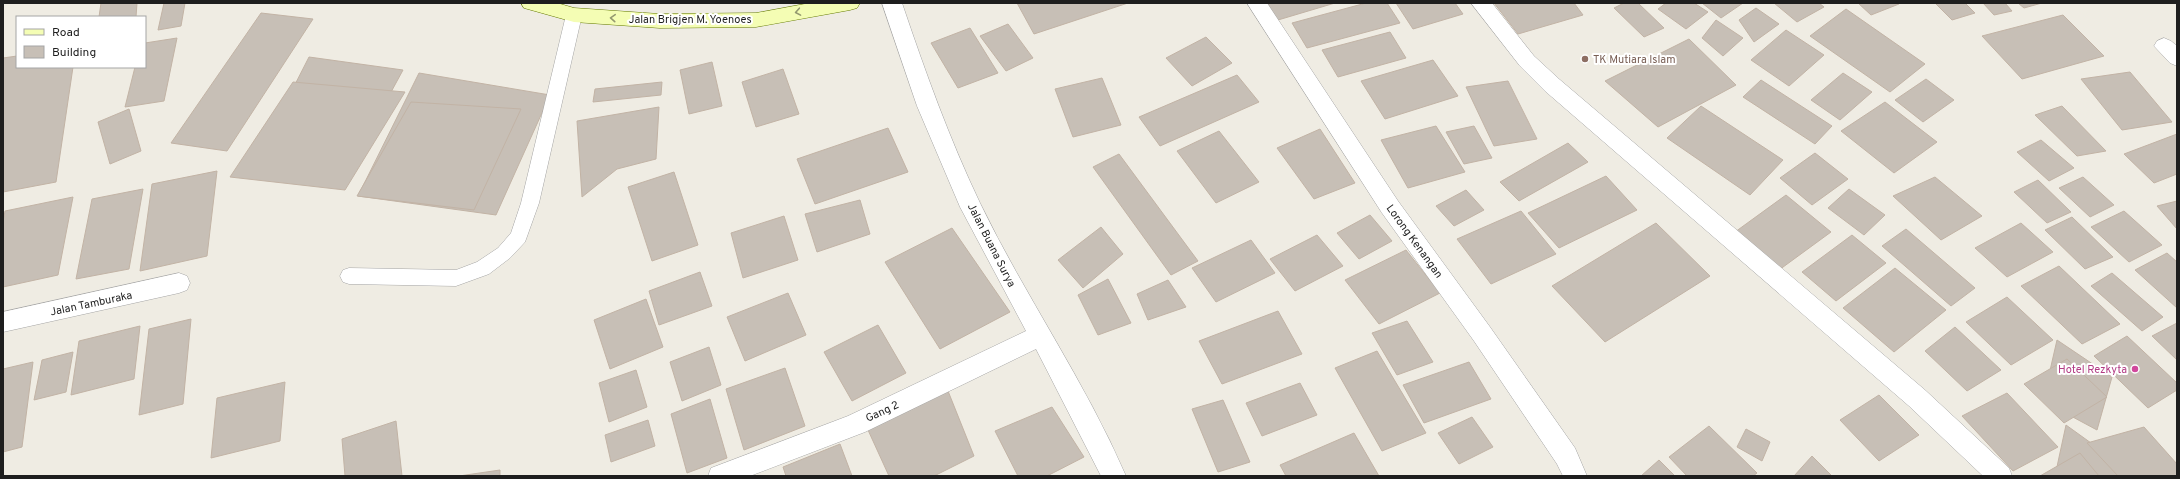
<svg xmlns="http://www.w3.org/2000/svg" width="2180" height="479" font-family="Overpass,sans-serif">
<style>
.building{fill:#c7bfb6;stroke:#c2b3a5}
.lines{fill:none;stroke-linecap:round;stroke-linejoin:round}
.service-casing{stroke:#a5a5a5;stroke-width:1}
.minor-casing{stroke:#a5a5a5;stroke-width:1}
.secondary-casing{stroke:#637900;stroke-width:1}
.service{fill:#fff;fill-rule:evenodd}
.minor{fill:#fff;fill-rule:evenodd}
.secondary{fill:#f4fdb4;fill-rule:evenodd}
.oneway{stroke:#949970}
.education-dot{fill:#8d6e63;stroke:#fff;stroke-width:1.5}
.hotel-dot{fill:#d1479c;stroke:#fff;stroke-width:1.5}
.labels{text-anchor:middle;stroke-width:4;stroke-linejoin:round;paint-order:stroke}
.street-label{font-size:11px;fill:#1e1e1e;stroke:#fff}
.education-label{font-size:11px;fill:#785e54;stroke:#fff;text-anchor:start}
.hotel-label{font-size:11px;fill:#b23c85;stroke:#fff;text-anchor:end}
</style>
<rect width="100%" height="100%" fill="#efece3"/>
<g class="building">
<polygon points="101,3 137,3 136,17 99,17"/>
<polygon points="164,3 185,3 181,26 158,30"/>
<polygon points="1017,3 1128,3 1034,34"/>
<polygon points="1267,3 1335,3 1278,20"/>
<polygon points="1366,3 1387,3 1400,23 1307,48 1292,23"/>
<polygon points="1396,3 1455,3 1463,14 1413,29"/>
<polygon points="1494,3 1574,3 1583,15 1518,34"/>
<polygon points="1624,3 1638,3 1664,28 1644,37 1614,8"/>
<polygon points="1666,3 1694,3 1708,12 1686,29 1658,9"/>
<polygon points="1702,3 1743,3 1721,18"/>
<polygon points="1774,3 1819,3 1824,7 1797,22"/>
<polygon points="1858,3 1898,3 1899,4 1871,15"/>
<polygon points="1935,3 1965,3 1975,13 1952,20"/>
<polygon points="1983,3 2005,3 2012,11 1994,15"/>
<polygon points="2018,3 2042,3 2024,8"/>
<polygon points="1756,8 1779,24 1754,42 1739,20"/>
<polygon points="1846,9 1925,64 1890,92 1810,36"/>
<polygon points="261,13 313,19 227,151 171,143"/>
<polygon points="2063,15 2104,56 2022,79 1982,36"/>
<polygon points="1716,20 1743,38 1723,56 1702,38"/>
<polygon points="1008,24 1033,58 1006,71 980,36"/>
<polygon points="970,28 998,73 958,88 931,43"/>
<polygon points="1786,30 1824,55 1789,86 1751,60"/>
<polygon points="1390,32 1406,58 1338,77 1322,50"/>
<polygon points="1206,37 1232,63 1192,86 1166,58"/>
<polygon points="177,38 164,101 125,107 135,67 145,67 145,43"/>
<polygon points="1689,39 1736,85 1658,127 1605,81"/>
<polygon points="17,56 17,67 73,67 56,182 3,192 3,58"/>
<polygon points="309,57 403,70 346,175 257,159"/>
<polygon points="1433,60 1458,96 1385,119 1361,81"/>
<polygon points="712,62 722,106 689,114 680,70"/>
<polygon points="783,69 799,114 756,127 742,82"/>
<polygon points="2130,72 2172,122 2122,130 2081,79"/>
<polygon points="419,73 550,95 496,215 358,196"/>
<polygon points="1843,73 1872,92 1840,120 1811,100"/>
<polygon points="1237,75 1259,102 1160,146 1139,117"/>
<polygon points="1102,78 1121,125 1073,137 1055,89"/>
<polygon points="1926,79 1954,100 1923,122 1895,100"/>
<polygon points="1761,80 1832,126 1815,144 1743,97"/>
<polygon points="1508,81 1537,139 1494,146 1466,87"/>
<polygon points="293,82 405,92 345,190 230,177"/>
<polygon points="662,82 661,95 593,102 595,89"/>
<polygon points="411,102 521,109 474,210 357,196"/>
<polygon points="1885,102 1937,142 1894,173 1841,131"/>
<polygon points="1701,106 1783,160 1750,195 1667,138"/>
<polygon points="2062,106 2106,151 2077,156 2035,115"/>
<polygon points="659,107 656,159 617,169 582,197 577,121"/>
<polygon points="129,109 141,151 110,164 98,122"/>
<polygon points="1436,126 1465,172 1408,188 1381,140"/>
<polygon points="1474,126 1492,158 1464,164 1446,132"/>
<polygon points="888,128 908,172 815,204 797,159"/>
<polygon points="1320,129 1355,183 1314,199 1277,148"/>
<polygon points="1219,131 1259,182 1216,203 1177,151"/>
<polygon points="2177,134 2177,174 2154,183 2124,154"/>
<polygon points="2041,140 2074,168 2049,181 2017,152"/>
<polygon points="1568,143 1588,162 1519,201 1500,182"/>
<polygon points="1815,153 1848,179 1812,205 1780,178"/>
<polygon points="1119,154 1198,261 1171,275 1093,167"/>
<polygon points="217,171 207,256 140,271 152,184"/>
<polygon points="674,172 698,245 652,261 628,187"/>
<polygon points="1606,176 1637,210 1559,248 1528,213"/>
<polygon points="1935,177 1982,216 1941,240 1893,196"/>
<polygon points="2083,177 2114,205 2090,217 2059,188"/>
<polygon points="2038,180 2071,212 2047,223 2014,192"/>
<polygon points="143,189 129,269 76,279 92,199"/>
<polygon points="1849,189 1885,215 1864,235 1828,208"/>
<polygon points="1466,190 1484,210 1454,226 1436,206"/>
<polygon points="1786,195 1831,232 1779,270 1735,232"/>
<polygon points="73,197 58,275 3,287 3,222 5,211"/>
<polygon points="860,200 870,234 817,252 805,214"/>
<polygon points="2177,201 2177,229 2157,206"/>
<polygon points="1521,211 1556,254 1491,284 1457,239"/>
<polygon points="2124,211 2162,245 2129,262 2091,227"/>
<polygon points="1370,215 1392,241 1359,259 1337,233"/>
<polygon points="784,216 798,260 743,278 731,233"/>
<polygon points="2072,217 2113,257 2085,269 2045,230"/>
<polygon points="1656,223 1710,276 1605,342 1552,286"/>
<polygon points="2021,223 2053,252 2007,277 1975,248"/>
<polygon points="1101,227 1123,254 1083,288 1058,260"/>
<polygon points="952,228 1010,312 940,349 885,262"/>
<polygon points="1906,229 1975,288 1951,306 1882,246"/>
<polygon points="1317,235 1343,266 1295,291 1270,259"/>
<polygon points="1852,235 1886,263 1836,301 1802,272"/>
<polygon points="1251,240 1275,273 1216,302 1192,268"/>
<polygon points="1406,250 1440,293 1379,324 1345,280"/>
<polygon points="2167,253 2177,262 2177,308 2135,270"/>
<polygon points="2059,266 2120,324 2082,344 2021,286"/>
<polygon points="1895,268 1946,310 1894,352 1843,308"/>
<polygon points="700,272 712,306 659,325 649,291"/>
<polygon points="2112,273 2163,317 2142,331 2091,286"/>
<polygon points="1108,279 1131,323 1098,335 1078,295"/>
<polygon points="1168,280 1186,307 1148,320 1137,294"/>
<polygon points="788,293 806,335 745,361 727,317"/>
<polygon points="2007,297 2053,340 2011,365 1966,322"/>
<polygon points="646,299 663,347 610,369 594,320"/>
<polygon points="1278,311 1302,354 1222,384 1199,341"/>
<polygon points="191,319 183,404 139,415 149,329"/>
<polygon points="1407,321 1433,362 1397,375 1372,333"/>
<polygon points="2177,323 2177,360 2152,336"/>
<polygon points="878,325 906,373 852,401 824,352"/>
<polygon points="140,326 134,379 71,395 79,341"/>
<polygon points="1955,327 2001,370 1967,391 1925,351"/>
<polygon points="2127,336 2177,383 2177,390 2148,408 2094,356"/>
<polygon points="2057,340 2112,377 2097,430 2043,401"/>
<polygon points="709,347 721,385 682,401 670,362"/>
<polygon points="1377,351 1426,433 1382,451 1335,368"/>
<polygon points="73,352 66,392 34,400 42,360"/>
<polygon points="2067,359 2107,397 2064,423 2024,384"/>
<polygon points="33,362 22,447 3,452 3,369"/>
<polygon points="1469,362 1491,399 1424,423 1403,385"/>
<polygon points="785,368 805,426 744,450 726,389"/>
<polygon points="636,370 647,407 609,422 599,383"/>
<polygon points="285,382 280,441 211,458 217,398"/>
<polygon points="1300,383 1317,415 1262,436 1246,403"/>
<polygon points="948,391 974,456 934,476 889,476 868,430"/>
<polygon points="2007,393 2058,447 2013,471 1962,416"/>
<polygon points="1879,395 1919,435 1879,461 1840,420"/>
<polygon points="710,399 727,458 687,473 671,414"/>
<polygon points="1223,400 1250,462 1218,472 1192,409"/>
<polygon points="1052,407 1084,457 1047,476 1018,476 995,431"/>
<polygon points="1472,417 1493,447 1459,464 1438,433"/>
<polygon points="648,420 655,446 611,462 605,435"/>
<polygon points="396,421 402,476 345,476 342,439"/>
<polygon points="2066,425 2123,466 2121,476 2055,476"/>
<polygon points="1709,426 1757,473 1753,476 1687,476 1669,457"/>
<polygon points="2144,427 2177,464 2177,476 2118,476 2087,443"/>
<polygon points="1746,429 1770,442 1762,461 1737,447"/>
<polygon points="1354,433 1379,476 1286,476 1280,465"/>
<polygon points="840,444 852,476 786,476 783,467"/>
<polygon points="2080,453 2099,476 2040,476"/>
<polygon points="1812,456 1832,476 1794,476"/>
<polygon points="1659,460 1675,476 1641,476"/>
<polygon points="500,470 500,476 459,476"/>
</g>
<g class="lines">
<defs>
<polygon id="service" points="574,9 580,11 582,15 539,203 525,242 510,258 489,274 456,286 349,284 343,282 340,276 343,270 349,268 456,270 477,262 498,248 511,233 521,203 566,15 568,11"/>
<g id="minor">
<path d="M882,3H902C925,71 949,138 980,203C1025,296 1085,381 1126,476H1101L1036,349L865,432L750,476H708L711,468L848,416L1026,331L960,207L917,106Z"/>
<polygon points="1247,3 1267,3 1398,201 1490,327 1575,448 1587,476 1563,476 1557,464 1474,341 1382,213"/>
<polygon points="1471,3 1492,3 1534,56 1559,79 1925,390 2009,468 2012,476 1983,476 1909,406 1545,91 1520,66"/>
<polygon points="2164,38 2171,41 2177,46 2177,66 2170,63 2154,46 2157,41"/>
<polygon points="179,273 187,276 190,283 187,290 179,293 3,332 3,312"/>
</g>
<polygon id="secondary" points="521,3 557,3 574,8 660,14 756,13 810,3 860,3 857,8 850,10 756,27 660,28 574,22 524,8"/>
</defs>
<use href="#service" class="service-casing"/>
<use href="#minor" class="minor-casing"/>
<use href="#secondary" class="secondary-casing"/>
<use href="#service" class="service"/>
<use href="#minor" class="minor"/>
<use href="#secondary" class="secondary"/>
</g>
<defs><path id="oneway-chevron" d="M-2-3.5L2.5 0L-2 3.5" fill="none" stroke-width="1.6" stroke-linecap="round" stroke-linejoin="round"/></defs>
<g class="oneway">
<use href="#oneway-chevron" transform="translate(798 12) rotate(170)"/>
<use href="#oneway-chevron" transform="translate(613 18) rotate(-176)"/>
</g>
<circle class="education-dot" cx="1585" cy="59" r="4"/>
<circle class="hotel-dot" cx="2135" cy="369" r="4"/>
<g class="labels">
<g class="street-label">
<text x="690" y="23">Jalan Brigjen M. Yoenoes</text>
<text transform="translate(1415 241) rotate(54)" y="4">Lorong Kenangan</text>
<text transform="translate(992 245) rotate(63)" y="4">Jalan Buana Surya</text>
<text transform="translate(91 303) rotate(-12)" y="4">Jalan Tamburaka</text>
<text transform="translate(882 411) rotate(-25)" y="4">Gang 2</text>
</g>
<g class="education-label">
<text x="1593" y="63">TK Mutiara Islam</text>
</g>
<g class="hotel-label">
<text x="2127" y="373">Hotel Rezkyta</text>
</g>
</g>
<rect width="2180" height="479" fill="none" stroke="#1e1e1e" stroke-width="8"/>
<rect x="16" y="16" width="130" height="52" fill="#ffffff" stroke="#a5a5a5"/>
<rect x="24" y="29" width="20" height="6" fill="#f4fdb4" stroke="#a5a5a5"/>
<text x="52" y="36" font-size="12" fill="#1e1e1e">Road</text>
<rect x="24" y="46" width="20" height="12" fill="#c7bfb6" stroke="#a5a5a5"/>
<text x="52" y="56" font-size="12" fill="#1e1e1e">Building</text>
</svg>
